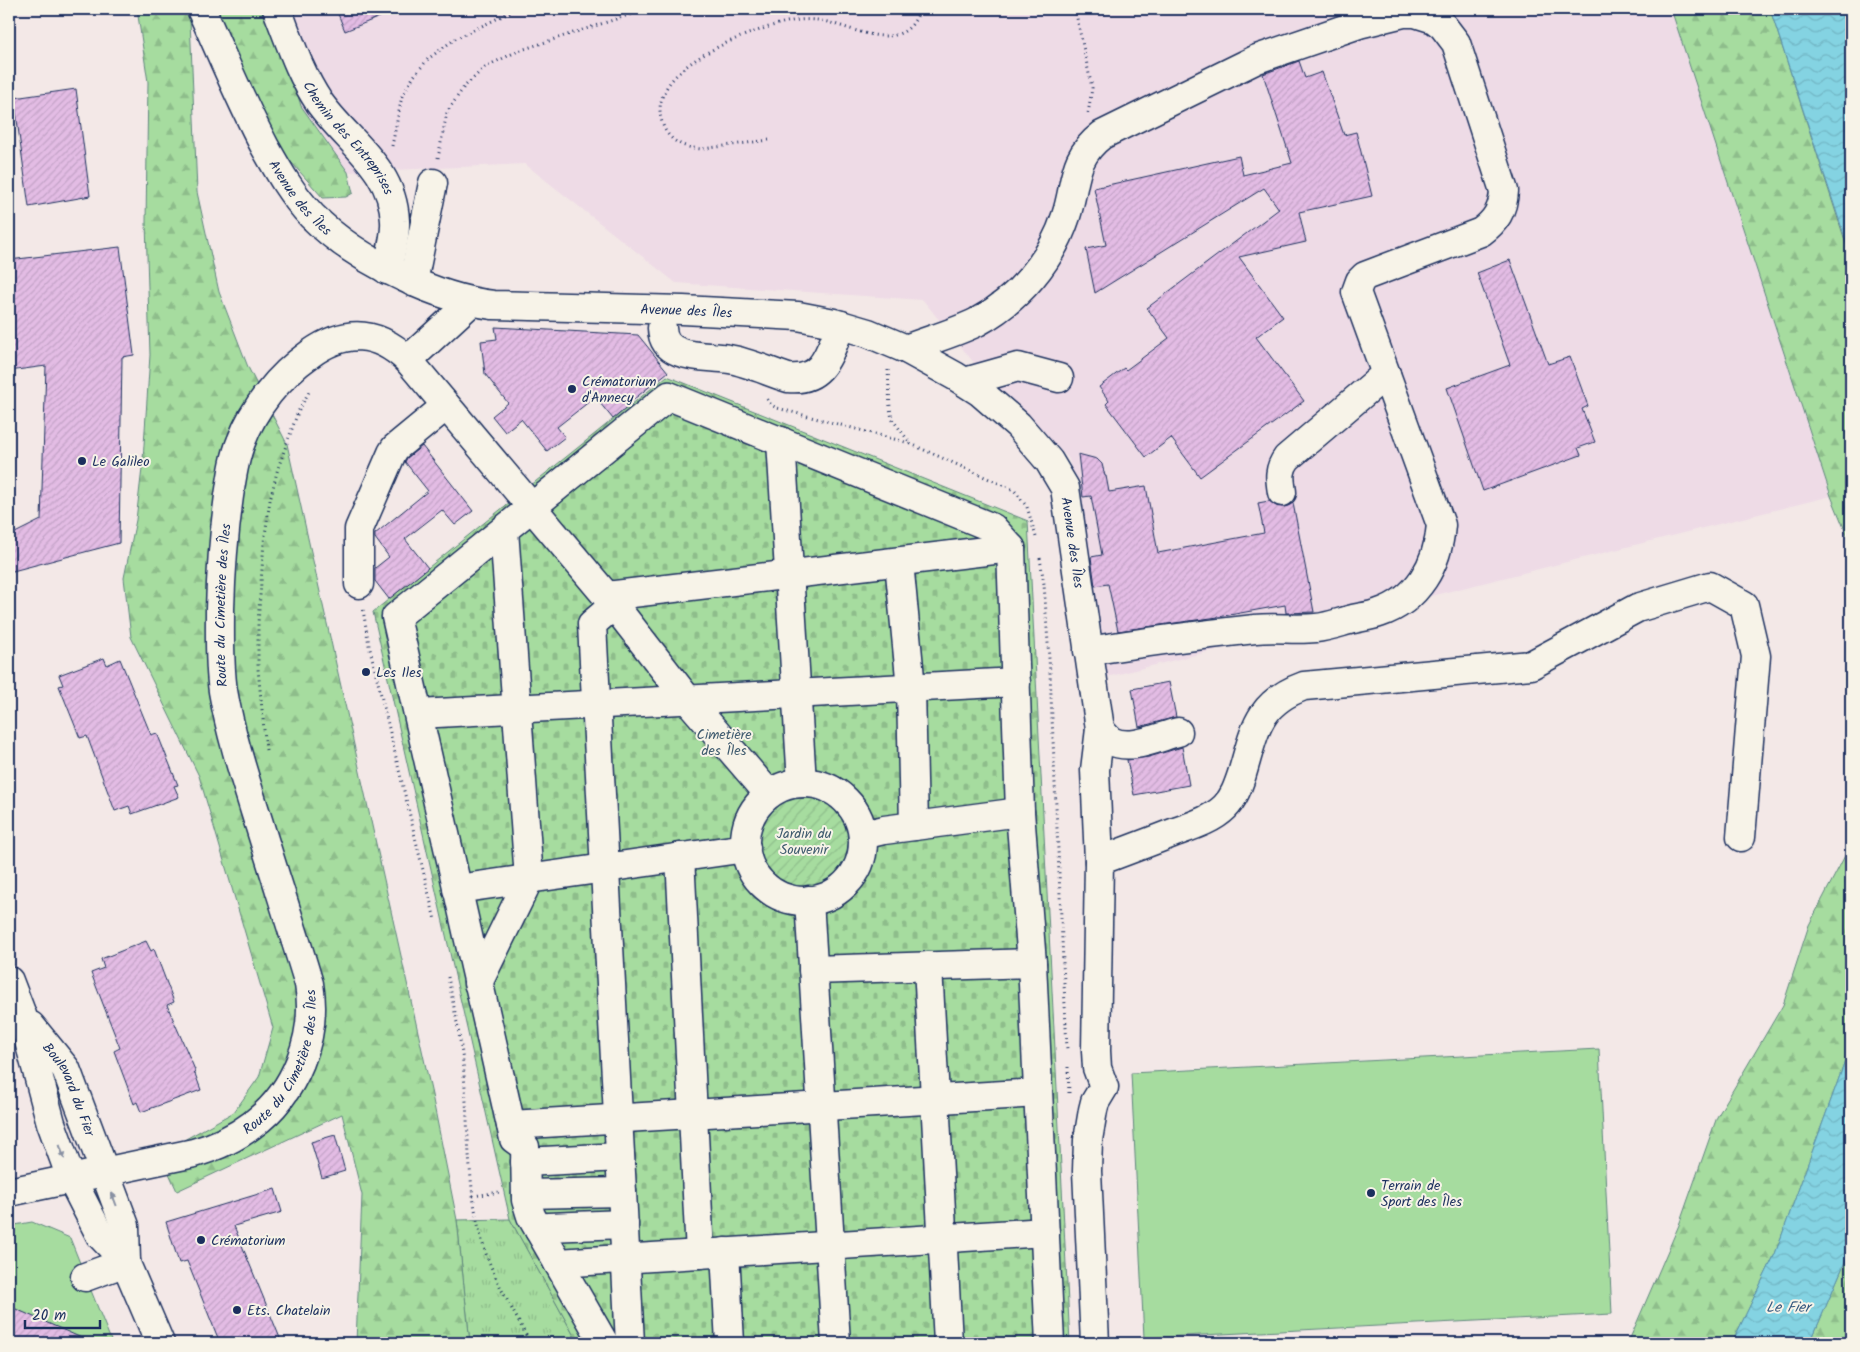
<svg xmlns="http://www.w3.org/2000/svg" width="1860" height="1352" font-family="Kalam,sans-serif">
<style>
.built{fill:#eedbe6}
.grass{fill:url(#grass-tufts);stroke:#60867e}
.forest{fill:url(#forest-firs);stroke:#60867e}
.cemetery{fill:url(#cemetery-stones);stroke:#60867e}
.garden{fill:url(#garden-furrows);stroke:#60867e}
.pitch{fill:#a6dc9f;stroke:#60867e}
.water{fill:url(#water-waves);stroke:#5a91ad}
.building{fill:url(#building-hatch);stroke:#1b2f5e}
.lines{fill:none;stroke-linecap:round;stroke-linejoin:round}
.minor-casing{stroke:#1b2f5e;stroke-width:31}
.major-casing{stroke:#1b2f5e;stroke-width:31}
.path{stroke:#1b2f5e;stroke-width:3;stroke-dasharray:1 4;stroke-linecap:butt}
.minor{stroke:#f7f3e8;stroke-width:28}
.major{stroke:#f7f3e8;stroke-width:28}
.oneway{fill:#8991a3}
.poi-dot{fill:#1b2f5e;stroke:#f7f3e8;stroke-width:2}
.labels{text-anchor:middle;stroke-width:4;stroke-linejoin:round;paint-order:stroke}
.street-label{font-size:14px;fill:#1b2f5e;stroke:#f7f3e8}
.poi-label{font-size:14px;fill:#1b2f5e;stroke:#f7f3e8;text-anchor:start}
.park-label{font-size:14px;fill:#3e5a6e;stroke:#f7f3e8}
.water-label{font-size:15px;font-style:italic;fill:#35587f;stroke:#f7f3e8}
</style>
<defs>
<pattern id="grass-tufts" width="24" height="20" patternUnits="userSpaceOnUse" patternTransform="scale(1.25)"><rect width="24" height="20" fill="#a6dc9f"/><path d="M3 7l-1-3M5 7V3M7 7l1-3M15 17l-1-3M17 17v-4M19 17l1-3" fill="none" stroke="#8ebd8b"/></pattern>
<pattern id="forest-firs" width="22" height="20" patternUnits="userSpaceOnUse" patternTransform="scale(1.25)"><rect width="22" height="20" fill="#a6dc9f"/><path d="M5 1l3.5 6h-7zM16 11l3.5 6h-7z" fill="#8ebd8b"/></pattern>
<pattern id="cemetery-stones" width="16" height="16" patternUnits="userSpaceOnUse" patternTransform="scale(1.25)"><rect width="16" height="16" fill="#a6dc9f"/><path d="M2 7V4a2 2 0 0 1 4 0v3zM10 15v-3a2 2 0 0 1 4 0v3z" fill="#8ebd8b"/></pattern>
<pattern id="garden-furrows" width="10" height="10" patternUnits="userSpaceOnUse" patternTransform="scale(1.25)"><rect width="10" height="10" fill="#a6dc9f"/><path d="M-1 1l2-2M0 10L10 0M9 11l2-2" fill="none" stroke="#8ebd8b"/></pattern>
<pattern id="water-waves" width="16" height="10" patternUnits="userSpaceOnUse" patternTransform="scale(1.25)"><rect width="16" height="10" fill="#84d3e2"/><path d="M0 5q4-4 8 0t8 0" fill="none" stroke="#71b5c4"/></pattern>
<pattern id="building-hatch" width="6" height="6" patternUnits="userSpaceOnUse" patternTransform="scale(1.25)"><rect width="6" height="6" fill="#e3bce4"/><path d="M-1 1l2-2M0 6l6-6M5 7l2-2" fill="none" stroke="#c2a2c6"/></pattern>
</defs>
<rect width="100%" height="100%" fill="#f3e8e7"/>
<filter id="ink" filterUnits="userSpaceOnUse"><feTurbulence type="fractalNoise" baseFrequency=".02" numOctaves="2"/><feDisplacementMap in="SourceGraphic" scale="10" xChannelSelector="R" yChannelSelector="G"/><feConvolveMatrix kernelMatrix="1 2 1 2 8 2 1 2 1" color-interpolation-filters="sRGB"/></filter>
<g filter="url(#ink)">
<polygon class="built" points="264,9 1672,9 1831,496 1095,680 1079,512 1069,459 1014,403 992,385 923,300 676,283 525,164 348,172 301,106 286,55"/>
<polygon class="grass" points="510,1219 578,1343 470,1343 457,1220"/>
<g class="forest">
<polygon points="137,9 264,9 286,55 301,106 348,172 353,193 346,197 323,198 284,154 232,53 190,19 197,192 219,292 248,367 287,444 432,1095 457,1220 470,1343 356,1343 362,1195 342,1114 177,1191 168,1171 184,1140 234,1112 259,1077 273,1028 199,776 131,637 124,578 136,520 143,460 150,355 146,222 148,82"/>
<polygon points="1671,9 1770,9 1851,259 1851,545 1831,496"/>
<polygon points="1851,844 1851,1045 1775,1254 1732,1343 1628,1343 1679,1225 1717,1117 1783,1005 1809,925"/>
<polygon points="1851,1248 1851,1343 1810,1343"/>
</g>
<polygon class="cemetery" points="667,376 1028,521 1070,1343 578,1343 510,1219 373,612"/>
<circle class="garden" cx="804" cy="841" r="47"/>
<g class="pitch">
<polygon points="1599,1049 1612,1314 1144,1338 1131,1073"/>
<polygon points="32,1222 70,1238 112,1343 9,1343 9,1226"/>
</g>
<g class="water">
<polygon points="1770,9 1851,9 1851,259 1847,244"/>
<polygon points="1851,1045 1851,1248 1810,1343 1732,1343 1775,1254"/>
</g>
<g class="building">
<polygon points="336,9 397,9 397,10 345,31"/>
<polygon points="1299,61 1305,78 1322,72 1344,135 1356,132 1372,196 1299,212 1306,242 1239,257 1283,317 1256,337 1304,401 1200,477 1171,438 1146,457 1106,404 1109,401 1099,387 1124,368 1126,370 1169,338 1147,308 1279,209 1264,188 1095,293 1086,249 1106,245 1094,188 1239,156 1243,175 1292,163 1263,74"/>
<polygon points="76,89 90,196 29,207 14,98"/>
<polygon points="120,247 134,355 122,357 119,543 9,572 9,536 41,520 46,366 9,371 9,260"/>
<polygon points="1510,260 1548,364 1570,357 1588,406 1582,409 1595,442 1578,448 1581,455 1483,491 1447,388 1510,365 1477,273"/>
<polygon points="495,327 638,335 668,372 629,403 630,405 613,419 595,397 557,427 565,437 547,451 521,419 505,432 492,416 508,403 485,374 481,341 497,339"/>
<polygon points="422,446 473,511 455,525 442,510 405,539 428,568 389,599 375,581 375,568 389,557 375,538 375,534 428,491 405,462 407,458"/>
<polygon points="1078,454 1097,459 1102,464 1105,476 1106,476 1109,492 1146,486 1158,553 1264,533 1258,503 1269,501 1276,506 1284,507 1293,503 1314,612 1286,613 1285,605 1218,617 1118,631 1108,584 1095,586 1091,557 1102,555 1091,496 1083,497"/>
<polygon points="104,658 107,665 120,659 151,735 157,733 178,785 174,786 179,797 132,814 129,806 115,811 87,736 80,738 59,686 63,685 59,675"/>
<polygon points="1169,682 1176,717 1139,727 1132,689"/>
<polygon points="1182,747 1189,785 1134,795 1127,760 1149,757"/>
<polygon points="146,941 151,951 154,949 174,1002 167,1005 195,1070 194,1071 201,1090 141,1112 137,1102 134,1104 114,1051 120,1048 91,973 104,968 101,959"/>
<polygon points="335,1135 345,1171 322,1178 311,1142"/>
<polygon points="275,1189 282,1212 234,1226 282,1343 220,1343 187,1261 179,1263 166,1222"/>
<polygon points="9,1306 93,1343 9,1343"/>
</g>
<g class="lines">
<defs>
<g id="minor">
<path id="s1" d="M201,9C222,55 241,102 265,147C279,172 292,195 312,216C338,242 370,262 403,277C432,291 461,301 493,305L683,310L798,316L834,323L868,333L906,349L955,376L980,392L1018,425L1049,461L1065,488L1100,729C1103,733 1107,738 1111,741C1131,751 1158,737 1178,732"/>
<path id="s2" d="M277,9C290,42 299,72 319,102C347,142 393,167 395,221C396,237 390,255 387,270"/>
<polyline points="413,282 433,183"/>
<path d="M662,328C663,361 707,355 729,359C748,362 769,372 788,378C824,382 829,352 841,325"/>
<path d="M906,349C929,340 955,333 977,322C1018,300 1052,260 1066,216C1077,182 1071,159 1102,135L1257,59L1359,24L1404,13H1415L1434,19L1443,26L1456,43L1504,191C1503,210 1496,221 1481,232L1365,276L1360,281L1356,292L1441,525C1438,564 1418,600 1379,613C1371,616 1362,617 1353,619C1341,622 1328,627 1316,628C1296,630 1275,627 1255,629C1199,635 1144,642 1088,651"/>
<polyline points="408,360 471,302"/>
<polyline points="965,382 1018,367 1059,378"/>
<polyline points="781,441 802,783"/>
<path d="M1282,492C1280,479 1278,470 1287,458L1386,374"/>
<polyline points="899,562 911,688 914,826"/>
<polyline points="359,584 359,529 392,453 395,448 446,406"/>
<polyline points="607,596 1011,548"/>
<polyline points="614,605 592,624 630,1343"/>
<polyline points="419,714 1016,682"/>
<circle cx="804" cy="842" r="59"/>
<polyline points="863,835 884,830 1020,812"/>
<polyline points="680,857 700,1254"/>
<path d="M1099,861C1123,852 1147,843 1170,834C1188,827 1211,821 1225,807C1234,798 1238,786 1242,774C1255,731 1257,703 1304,686L1531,665L1637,608L1710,586L1744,605L1756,656L1741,837"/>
<polyline points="457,889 746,848"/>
<polyline points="809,900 836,1343"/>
<polyline points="928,966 948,1343"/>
<polyline points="813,970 1032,963"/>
<polyline points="478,983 529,879 504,530"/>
<polyline points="511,1125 1038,1093"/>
<polyline points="525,1162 620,1157"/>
<path id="s3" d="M9,1192L194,1153C215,1147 234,1139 252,1125C295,1094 318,1036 309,984C293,931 276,879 260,827C246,782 231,737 223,691C219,664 220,636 220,609C221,571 224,533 229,496C232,477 234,459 241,442C254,407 279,376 310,354C345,329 376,330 408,360L614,605L688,700L769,794"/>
<polyline points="526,1194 622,1192"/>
<polyline points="539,1230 548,1227 624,1224"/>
<polyline points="725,1252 730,1343"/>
<polyline points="558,1263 1045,1232"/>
<polyline points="85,1277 126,1262"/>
<polyline points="604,1343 531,1216 526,1200 525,1147 514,1139 396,617 669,396 993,528 1011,548 1020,812 1032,963 1050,1343"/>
<polyline points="1095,1343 1087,1171 1088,1140 1093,1110 1095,1102 1104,1087 1097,1068 1096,1051 1099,861 1095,770 1100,729"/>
</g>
<g id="major">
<polyline points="9,981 22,1015 51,1123 71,1178 100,1235 126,1262"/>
<path id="s4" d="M31,1026L66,1069L125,1226L126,1262"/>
<polyline points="118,1245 160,1343"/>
</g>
</defs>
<use href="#minor" class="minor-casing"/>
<use href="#major" class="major-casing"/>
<g class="path">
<polyline points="1075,9 1092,88 1088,114"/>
<path d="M769,140L702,149C685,148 669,142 663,125C644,76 721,43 757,31C777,24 795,18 817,20C850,24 903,60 920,9"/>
<polyline points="392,146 402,96 414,76 428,59 455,39 517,9"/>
<polyline points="438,158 447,112 464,87 485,67 518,51 647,9"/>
<polyline points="888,370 890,408 892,419 911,444 1014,490 1027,507 1036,537"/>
<polyline points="767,399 771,405 777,408 909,443"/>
<polyline points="1040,558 1044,584 1050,673 1067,1050"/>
<polyline points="363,610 369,645 435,920"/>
<polyline points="266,750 258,669 258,623 264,542 270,500 278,468 298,412 310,390"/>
<path d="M448,977C454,1009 462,1042 464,1075C469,1129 467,1184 481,1237C490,1274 513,1309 530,1343"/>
<polyline points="1068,1067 1069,1093"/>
<polyline points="473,1196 500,1192"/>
</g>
<use href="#minor" class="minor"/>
<use href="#major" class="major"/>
</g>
<defs><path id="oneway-solid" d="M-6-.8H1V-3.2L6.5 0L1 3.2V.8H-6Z" transform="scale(1.25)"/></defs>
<g class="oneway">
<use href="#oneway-solid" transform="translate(62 1152) rotate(71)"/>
<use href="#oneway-solid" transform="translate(114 1199) rotate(-111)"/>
</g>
</g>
<g class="poi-dot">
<circle cx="572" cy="389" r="5"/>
<circle cx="82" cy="461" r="5"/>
<circle cx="366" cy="672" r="5"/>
<circle cx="1371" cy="1193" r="5"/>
<circle cx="201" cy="1240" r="5"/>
<circle cx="237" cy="1310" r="5"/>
</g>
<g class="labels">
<g class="street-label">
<text dy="5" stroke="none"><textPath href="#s2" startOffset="149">Chemin des Entreprises</textPath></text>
<text dy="5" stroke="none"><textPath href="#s1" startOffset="214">Avenue des Îles</textPath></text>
<text dy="5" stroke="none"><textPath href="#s1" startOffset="634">Avenue des Îles</textPath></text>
<text dy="5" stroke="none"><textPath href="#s1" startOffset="1129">Avenue des Îles</textPath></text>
<text dy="5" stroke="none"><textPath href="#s3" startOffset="805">Route du Cimetière des Îles</textPath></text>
<text dy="5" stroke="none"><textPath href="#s3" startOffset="326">Route du Cimetière des Îles</textPath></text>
<text dy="5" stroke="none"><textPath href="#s4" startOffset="75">Boulevard du Fier</textPath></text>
</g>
<g class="poi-label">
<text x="582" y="386">Crématorium<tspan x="582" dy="16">d'Annecy</tspan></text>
<text x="92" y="466">Le Galileo</text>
<text x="376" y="677">Les Iles</text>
<text x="1381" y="1190">Terrain de<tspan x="1381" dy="16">Sport des Îles</tspan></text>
<text x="211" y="1245">Crématorium</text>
<text x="247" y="1315">Ets. Chatelain</text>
</g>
<g class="park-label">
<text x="724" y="739">Cimetière<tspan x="724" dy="16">des Îles</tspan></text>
<text x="804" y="838">Jardin du<tspan x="804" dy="16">Souvenir</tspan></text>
</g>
<g class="water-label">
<text x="1788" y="1312">Le Fier</text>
</g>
</g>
<rect width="1860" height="1352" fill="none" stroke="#f7f3e8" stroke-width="30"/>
<rect x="15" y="15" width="1830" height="1322" fill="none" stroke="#1b2f5e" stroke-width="2" filter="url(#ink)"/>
<path d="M25 1320v8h75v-8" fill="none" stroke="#1b2f5e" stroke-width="2.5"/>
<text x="32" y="1320" font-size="15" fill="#1b2f5e" stroke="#f7f3e8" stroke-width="4" paint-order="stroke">20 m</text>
</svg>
